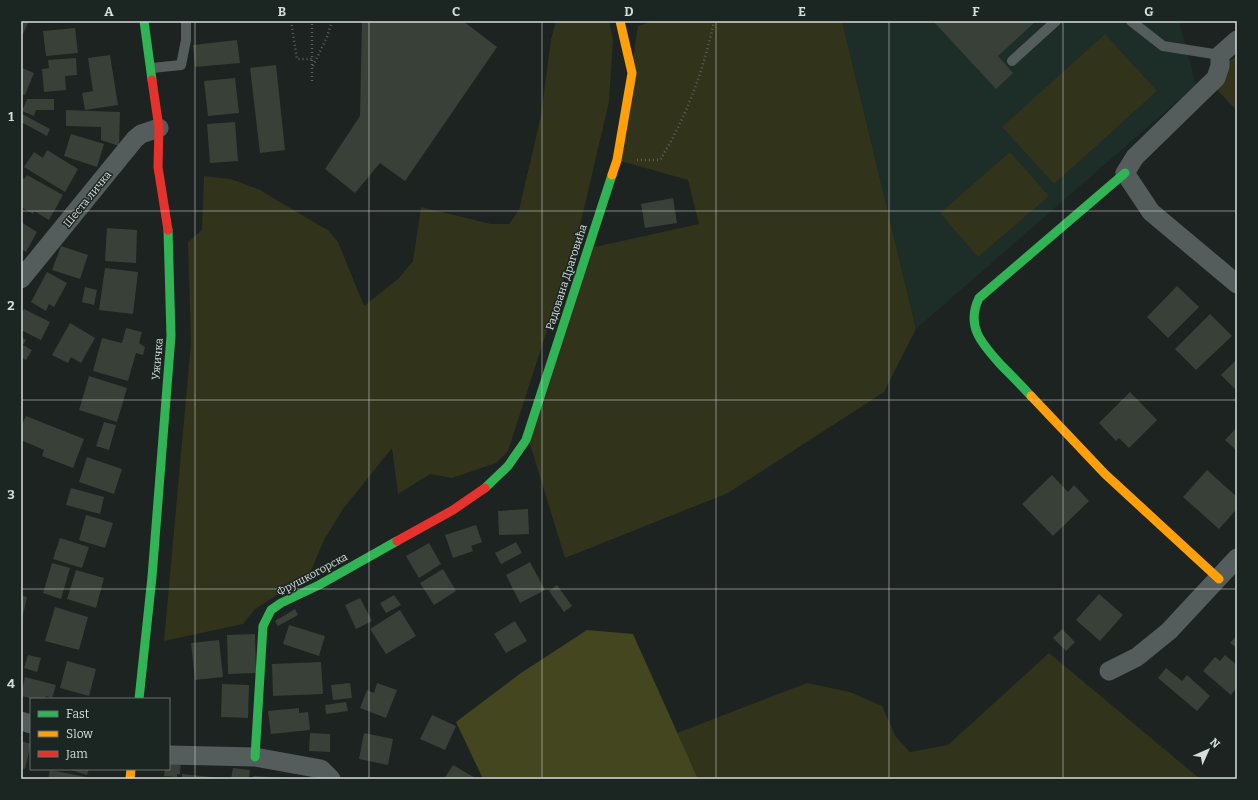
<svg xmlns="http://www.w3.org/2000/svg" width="1258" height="800" font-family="Bitter,serif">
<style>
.built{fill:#1d2d27}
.green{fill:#31331b}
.forest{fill:#44461f}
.building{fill:#384038}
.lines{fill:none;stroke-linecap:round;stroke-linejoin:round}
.path{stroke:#5a5f5f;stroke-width:2.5;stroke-dasharray:1 3;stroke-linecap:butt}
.lane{stroke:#545d5c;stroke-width:10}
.street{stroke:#545d5c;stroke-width:19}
.fast{stroke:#30b455;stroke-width:9}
.slow{stroke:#ff9f0a;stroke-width:9}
.jam{stroke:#e5322d;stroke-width:9}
.grid{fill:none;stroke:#d7dddb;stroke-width:1;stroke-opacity:0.55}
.labels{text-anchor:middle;stroke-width:3;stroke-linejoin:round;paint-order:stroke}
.street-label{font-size:11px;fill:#d7dddb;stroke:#1b2521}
.neatline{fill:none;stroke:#d7dddb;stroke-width:1.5}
.grid-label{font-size:13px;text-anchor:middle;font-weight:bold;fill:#d7dddb}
</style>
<rect width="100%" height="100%" fill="#1d2320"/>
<polygon class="built" points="842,21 1179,21 1196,85 916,329"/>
<g class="green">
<polygon points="556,21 609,21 613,40 609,102 578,234 508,451 496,463 452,478 430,474 398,494 392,448 343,509 324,540 309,575 255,609 243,624 164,641 191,343 188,242 202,230 204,176 231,179 260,190 329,231 338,242 364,306 399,278 413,261 421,207 491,224 509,224 519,210 541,116 551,39"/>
<polygon points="654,21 842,21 916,329 884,392 728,493 565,558 529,441 590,248 699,224 688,180 617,160 638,26"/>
<polygon points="1105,34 1157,91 1054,184 1002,127"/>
<polygon points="1237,55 1237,111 1207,79"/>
<polygon points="1010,152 1049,196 978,257 940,213"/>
<polygon points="1049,653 1200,779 698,779 677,733 807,683 850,692 882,706 896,737 910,752 948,745"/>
</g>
<polygon class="forest" points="587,630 633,634 698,779 483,779 456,722 521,673"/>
<g class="building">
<polygon points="21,21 29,21 21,38"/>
<polygon points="362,21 463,21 497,47 405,181 380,163 355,193 325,169 360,116"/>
<polygon points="933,21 1036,21 998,56 1013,73 996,89"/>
<polygon points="75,28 78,53 46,56 43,31"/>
<polygon points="237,40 240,63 195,67 193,45"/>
<polygon points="110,55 118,105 85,110 82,93 93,91 88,58"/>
<polygon points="76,58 77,75 65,76 66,90 44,92 42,69 49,68 48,60"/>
<polygon points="276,65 285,150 260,153 250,68"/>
<polygon points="22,68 34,73 25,95 21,94"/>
<polygon points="235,78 239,113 208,116 204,81"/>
<polygon points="27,99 54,99 54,110 36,110 34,116 22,111"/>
<polygon points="66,110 120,112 119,146 101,140 101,127 66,126"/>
<polygon points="22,114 50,129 47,136 21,122"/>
<polygon points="235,122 238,161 210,163 207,124"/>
<polygon points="71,134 104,144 97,167 64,156"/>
<polygon points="47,150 78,169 65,192 24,167 34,152 43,158"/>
<polygon points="27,175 63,195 49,220 34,211 33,214 21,207 21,177 24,179"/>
<polygon points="673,198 677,223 645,228 641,204"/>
<polygon points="21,222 37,232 26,252 21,249"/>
<polygon points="107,228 137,230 136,263 105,261"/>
<polygon points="61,246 88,255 80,279 52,270"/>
<polygon points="105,268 138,272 133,314 99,310"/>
<polygon points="47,272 67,283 54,307 49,304 46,311 31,302"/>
<polygon points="1177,286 1199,307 1168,338 1147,317"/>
<polygon points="85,287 97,290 94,305 82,302"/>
<polygon points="24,309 50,322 41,340 21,330 21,315"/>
<polygon points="1210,314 1232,336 1196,370 1175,349"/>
<polygon points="70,323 95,338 81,363 71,357 68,363 52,355"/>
<polygon points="126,328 142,332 139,343 145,347 143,355 136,353 128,381 93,371 102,338 122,343"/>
<polygon points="21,337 26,340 23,345 32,350 26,360 21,357"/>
<polygon points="1237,359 1237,391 1221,375"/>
<polygon points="89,376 127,388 117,422 79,410"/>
<polygon points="1130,392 1157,420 1129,448 1119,438 1116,441 1099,423"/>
<polygon points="26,416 84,439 73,468 42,456 44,450 21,440 21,427"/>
<polygon points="104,422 116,425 109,450 96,446"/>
<polygon points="1237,427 1237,451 1225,440"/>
<polygon points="87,457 122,469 114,494 79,482"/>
<polygon points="1207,470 1237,497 1237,509 1219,529 1183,497"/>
<polygon points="1052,475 1068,492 1074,485 1089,501 1053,536 1022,504"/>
<polygon points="71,488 104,497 100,514 66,505"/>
<polygon points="528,509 529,534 499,535 498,511"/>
<polygon points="86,515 113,523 105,548 79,540"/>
<polygon points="476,525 482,542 471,546 473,551 453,558 445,535"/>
<polygon points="60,538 89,547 82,568 53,559"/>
<polygon points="516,542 522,553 501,564 495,553"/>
<polygon points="429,543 441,564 419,578 406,556"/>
<polygon points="530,562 545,590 520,603 506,575"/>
<polygon points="52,563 70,568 61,599 43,593"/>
<polygon points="443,569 456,591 434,605 420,583"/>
<polygon points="76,570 104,578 96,608 67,599"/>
<polygon points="557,585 572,606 564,612 549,591"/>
<polygon points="1099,594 1123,615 1100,641 1076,620"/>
<polygon points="21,595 27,597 22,619 21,619"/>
<polygon points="394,595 401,605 386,613 380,603"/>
<polygon points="360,598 372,621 356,629 345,605"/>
<polygon points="55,607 88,617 79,650 45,641"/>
<polygon points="295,609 298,615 278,626 275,621"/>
<polygon points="400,610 416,636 386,654 370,629"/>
<polygon points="515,621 527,641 506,653 494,634"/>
<polygon points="289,625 325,636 319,656 283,644"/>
<polygon points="1062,629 1075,642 1066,651 1053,638"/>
<polygon points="255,634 256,673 228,674 227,635"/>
<polygon points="1237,635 1237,648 1230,643"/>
<polygon points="219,640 223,677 195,680 191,643"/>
<polygon points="28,655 41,658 37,672 24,668"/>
<polygon points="1225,655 1237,665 1237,687 1231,695 1203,671 1215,657 1220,661"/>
<polygon points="67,661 96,669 89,696 60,688"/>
<polygon points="321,662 323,694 273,696 272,664"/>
<polygon points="1166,668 1182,681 1187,675 1210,696 1197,711 1158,678"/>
<polygon points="25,677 56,685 52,698 46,696 45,699 34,699 21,696"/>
<polygon points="350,683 352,698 333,700 331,685"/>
<polygon points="377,683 397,690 386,718 360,708 367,690 374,693"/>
<polygon points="222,684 249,685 248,718 221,717"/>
<polygon points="346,702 348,711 326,714 325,705"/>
<polygon points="299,708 299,713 308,712 310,730 271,734 268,711"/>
<polygon points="432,715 456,726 445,750 420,739"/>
<polygon points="310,733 330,734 330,752 309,751"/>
<polygon points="364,733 393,739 388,765 359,759"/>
<polygon points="21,741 31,744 25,769 21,768"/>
<polygon points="169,759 181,760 180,774 177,774 177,777 164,776 165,769 169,769"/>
<polygon points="453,765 477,779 444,779"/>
<polygon points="233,768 250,770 249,779 231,779"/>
<polygon points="68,769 89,769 87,775"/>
<polygon points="50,770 86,777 85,779 48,779"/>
<polygon points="182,774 220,778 220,779 182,779"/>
<polygon points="253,776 288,778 288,779 253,779"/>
</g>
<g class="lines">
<g class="path">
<polyline points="291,21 297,59 312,59"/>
<polyline points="313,66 327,37 332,21"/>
<polyline points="312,81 312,21"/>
<path d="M637,160H660C686,118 704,70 714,21"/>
</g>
<g class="lane">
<polyline points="1131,21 1163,46 1220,55"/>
<polyline points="1012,61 1056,21"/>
<polyline points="152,68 181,65 186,40 186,21"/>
</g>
<g class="street">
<polyline points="1237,40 1220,55 1220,66 1216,78 1135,157 1125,173 1151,212 1237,284"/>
<polyline points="21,279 135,139 141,134 159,128"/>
<polyline points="1109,671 1137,657 1169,631 1237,558"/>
<polyline points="21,721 31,724"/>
<polyline points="169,755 255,757 321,769 331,779"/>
</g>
<g class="fast">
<polyline points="144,21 152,80"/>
<path d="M1031,396C1021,385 1011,375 1001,365C983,345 965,327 979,298L1125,173"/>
<polyline points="485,488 508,466 526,440 612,175"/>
<polyline points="139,699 152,577 171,336 168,230"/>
<polyline points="255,757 263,626 271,610 281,603 319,585 397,541"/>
</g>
<g class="slow">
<polyline points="612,175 617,160 632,73 620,21"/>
<polyline points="1031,396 1105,474 1219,579"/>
<polyline points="130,779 131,769"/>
</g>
<g class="jam">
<polyline points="152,80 159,128 158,167 168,230"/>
<polyline points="397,541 453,510 485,488"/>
</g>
</g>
<path class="grid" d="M195,21V779M369,21V779M542,21V779M716,21V779M889,21V779M1063,21V779M21,211H1237M21,400H1237M21,589H1237"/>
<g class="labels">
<g class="street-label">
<text transform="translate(87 199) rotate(-51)" y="4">Шеста личка</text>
<text transform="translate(566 277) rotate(-72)" y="4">Радована Драговића</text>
<text transform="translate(157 359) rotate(-85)" y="4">Ужичка</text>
<text transform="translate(312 574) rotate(-28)" y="4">Фрушкогорска</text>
</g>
</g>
<rect width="1258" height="800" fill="none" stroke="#1b2521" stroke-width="44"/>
<rect x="30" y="698" width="140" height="72" fill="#1b2521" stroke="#666f6b"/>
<rect x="38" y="711" width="20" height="6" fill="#30b455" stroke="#666f6b"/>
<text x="66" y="718" font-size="12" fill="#d7dddb">Fast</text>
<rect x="38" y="731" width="20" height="6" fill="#ff9f0a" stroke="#666f6b"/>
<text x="66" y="738" font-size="12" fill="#d7dddb">Slow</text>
<rect x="38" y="751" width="20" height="6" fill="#e5322d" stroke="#666f6b"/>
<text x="66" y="758" font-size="12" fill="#d7dddb">Jam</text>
<g transform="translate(1208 750) rotate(45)" stroke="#1b2521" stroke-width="3" paint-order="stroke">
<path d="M0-3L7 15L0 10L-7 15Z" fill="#d7dddb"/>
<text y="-6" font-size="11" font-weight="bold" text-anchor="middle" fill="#d7dddb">N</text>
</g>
<rect x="22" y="22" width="1214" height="756" class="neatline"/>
<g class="grid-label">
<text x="109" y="16">A</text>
<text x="282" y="16">B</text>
<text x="456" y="16">C</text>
<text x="629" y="16">D</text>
<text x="802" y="16">E</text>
<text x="976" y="16">F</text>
<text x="1149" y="16">G</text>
<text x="11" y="121">1</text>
<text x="11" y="310">2</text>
<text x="11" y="499">3</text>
<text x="11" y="688">4</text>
</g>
</svg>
